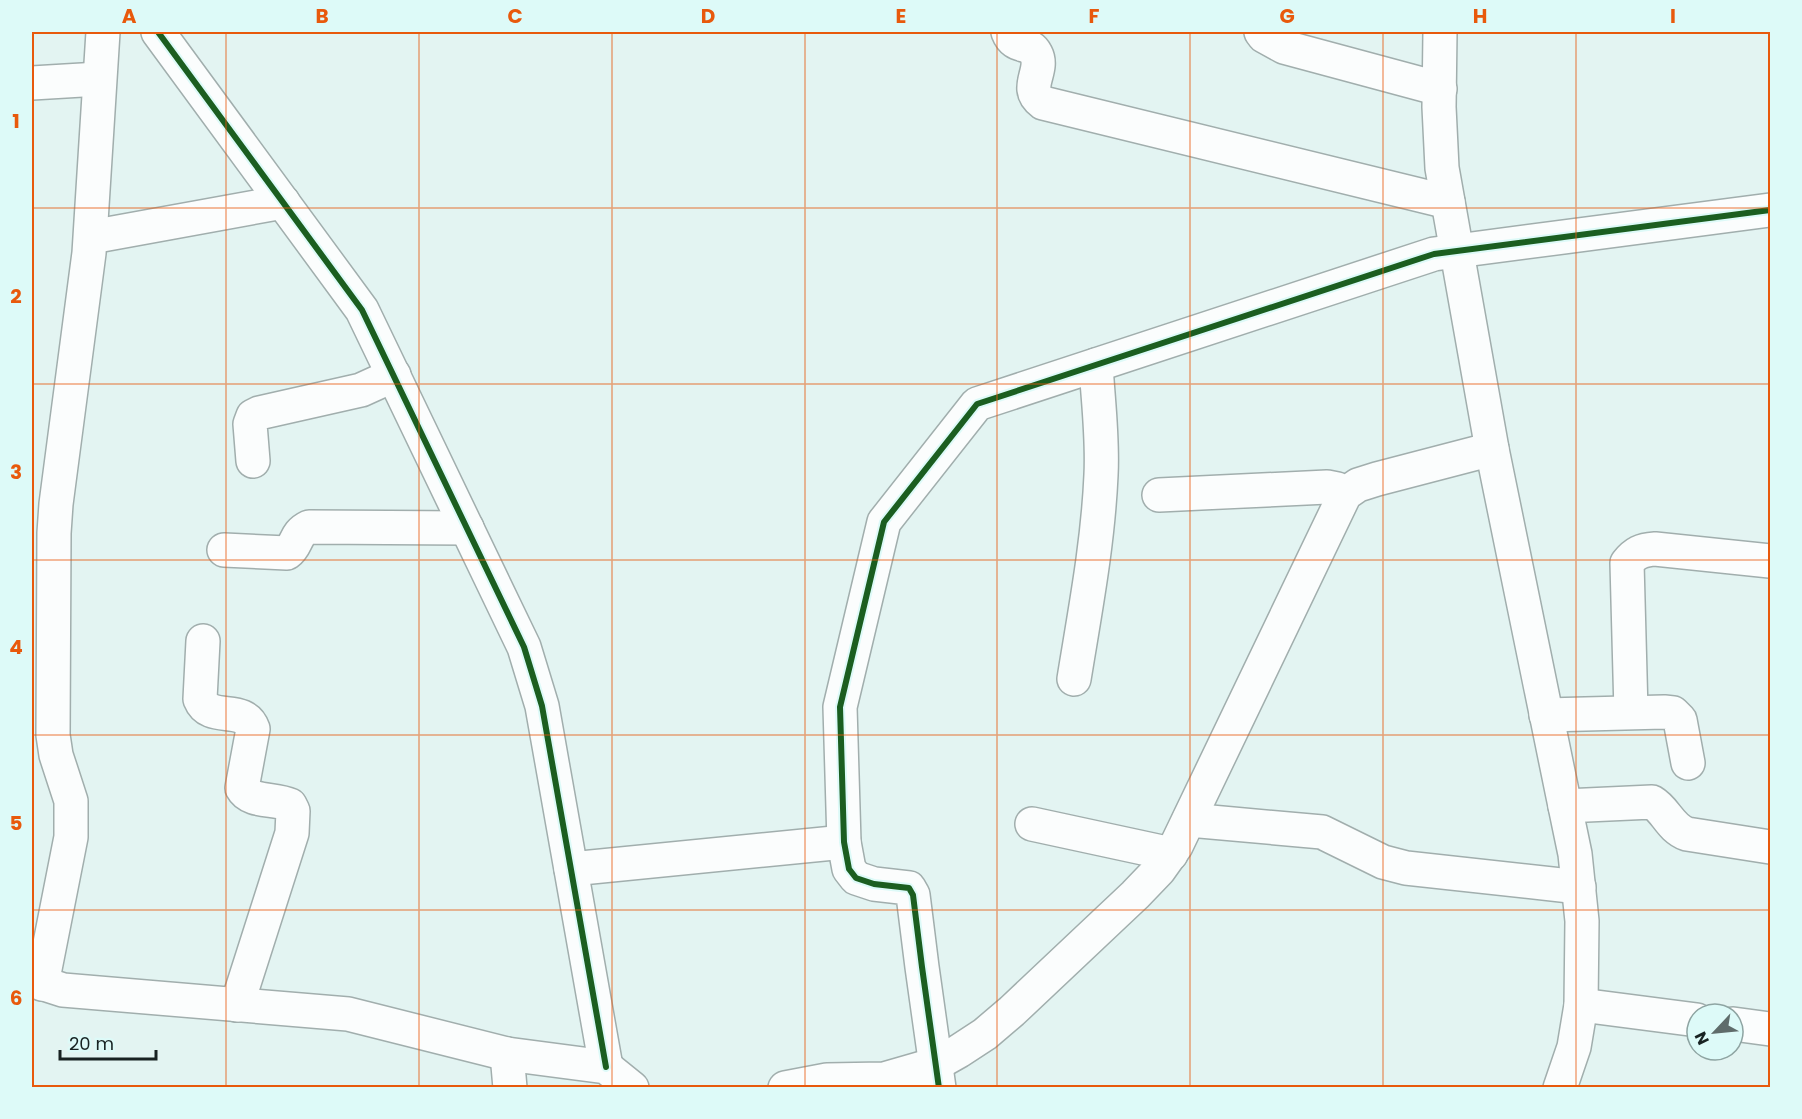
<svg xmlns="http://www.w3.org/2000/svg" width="1802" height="1119" font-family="Poppins,sans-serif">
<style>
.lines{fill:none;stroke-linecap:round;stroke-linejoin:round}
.minor-casing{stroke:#a1aead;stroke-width:36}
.minor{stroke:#fbfdfd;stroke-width:33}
.cycleway-casing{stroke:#ddfaf8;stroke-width:10}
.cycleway{stroke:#1b5e20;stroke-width:6}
.grid{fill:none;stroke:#e8590c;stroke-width:1.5;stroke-opacity:0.55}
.neatline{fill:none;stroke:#e8590c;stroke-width:2}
.grid-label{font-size:20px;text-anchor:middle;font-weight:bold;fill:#e8590c}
</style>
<rect width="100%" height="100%" fill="#e3f4f2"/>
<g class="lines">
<defs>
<g id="minor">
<polyline points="158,32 362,310 524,647 542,706 606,1067"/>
<path d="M1008,32C1015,50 1029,40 1036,54C1045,71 1022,88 1043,103L1448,202"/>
<polyline points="1261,32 1264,36 1284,47 1440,89"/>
<polyline points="1440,32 1439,107 1442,168 1492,449 1565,806 1575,854 1582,921 1581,1005 1574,1047 1560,1088"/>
<polyline points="32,83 99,79"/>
<polyline points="91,237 283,202"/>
<polyline points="253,461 250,424 253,416 259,413 361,390 394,375"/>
<polyline points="1159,495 1327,487 1337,489 1345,494"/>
<path d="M224,550L287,553C298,545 294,534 309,527L467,528"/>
<path d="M203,641L200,699C210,724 244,703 253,729L242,788C250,803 275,798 290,805L293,811L292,833L237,1005"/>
<path d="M1074,679C1085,611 1098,544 1101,475C1103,438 1098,401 1096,365"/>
<path d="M1631,712L1627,563C1635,553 1641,550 1655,549L1770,561"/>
<polyline points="1546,715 1664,712 1673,713 1680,720 1688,763"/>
<path d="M1565,806L1652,802C1666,810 1670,828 1687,834L1770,847"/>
<polyline points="1189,820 1322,832 1383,862 1406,868 1579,887"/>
<polyline points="1032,824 1171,854"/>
<polyline points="571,869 844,842"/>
<polyline points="32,980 63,990 348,1014 507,1054 606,1067 632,1088"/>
<polyline points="42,984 71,837 71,801 56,755 53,735 54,533 56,504 89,253 103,32"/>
<polyline points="1581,1005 1697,1020"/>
<polyline points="1733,1024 1770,1029"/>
<polyline points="507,1054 510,1088"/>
<polyline points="785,1088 827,1080 884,1079 936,1064 959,1051 985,1034 1012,1011 1135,895 1159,870 1176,846 1345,494 1358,485 1377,479 1492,449"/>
<polyline points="939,1088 922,967 913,895 909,888 874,884 856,878 849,869 844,842 840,707 884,522 977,404 1434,254 1770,210"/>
</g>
</defs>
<use href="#minor" class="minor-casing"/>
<use href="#minor" class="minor"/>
<defs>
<g id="cycleway">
<polyline points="158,32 362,310 524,647 542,706 606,1067"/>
<polyline points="939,1088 922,967 913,895 909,888 874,884 856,878 849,869 844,842 840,707 884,522 977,404 1434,254 1770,210"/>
</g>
</defs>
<use href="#cycleway" class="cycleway-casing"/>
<use href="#cycleway" class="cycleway"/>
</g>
<path class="grid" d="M226,32V1088M419,32V1088M612,32V1088M805,32V1088M997,32V1088M1190,32V1088M1383,32V1088M1576,32V1088M32,208H1770M32,384H1770M32,560H1770M32,735H1770M32,910H1770"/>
<rect width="1802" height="1119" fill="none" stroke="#ddfaf8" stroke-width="66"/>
<g transform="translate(1715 1032) rotate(244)"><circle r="28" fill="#ddfaf8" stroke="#8ea4a2" stroke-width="1.5"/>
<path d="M0-4.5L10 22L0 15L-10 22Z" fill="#5f6c6b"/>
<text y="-9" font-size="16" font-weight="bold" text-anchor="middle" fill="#182222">N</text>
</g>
<path d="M60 1050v9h96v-9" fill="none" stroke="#182222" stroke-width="3"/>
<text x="69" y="1050" font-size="18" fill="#182222" stroke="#ddfaf8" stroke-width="4.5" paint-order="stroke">20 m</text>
<rect x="33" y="33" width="1736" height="1053" class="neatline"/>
<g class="grid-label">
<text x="129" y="23">A</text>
<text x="322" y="23">B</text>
<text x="515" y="23">C</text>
<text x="708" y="23">D</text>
<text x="901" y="23">E</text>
<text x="1094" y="23">F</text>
<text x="1287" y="23">G</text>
<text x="1480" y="23">H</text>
<text x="1673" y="23">I</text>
<text x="16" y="128">1</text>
<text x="16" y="303">2</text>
<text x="16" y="479">3</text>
<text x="16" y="654">4</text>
<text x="16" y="830">5</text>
<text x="16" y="1005">6</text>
</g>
</svg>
